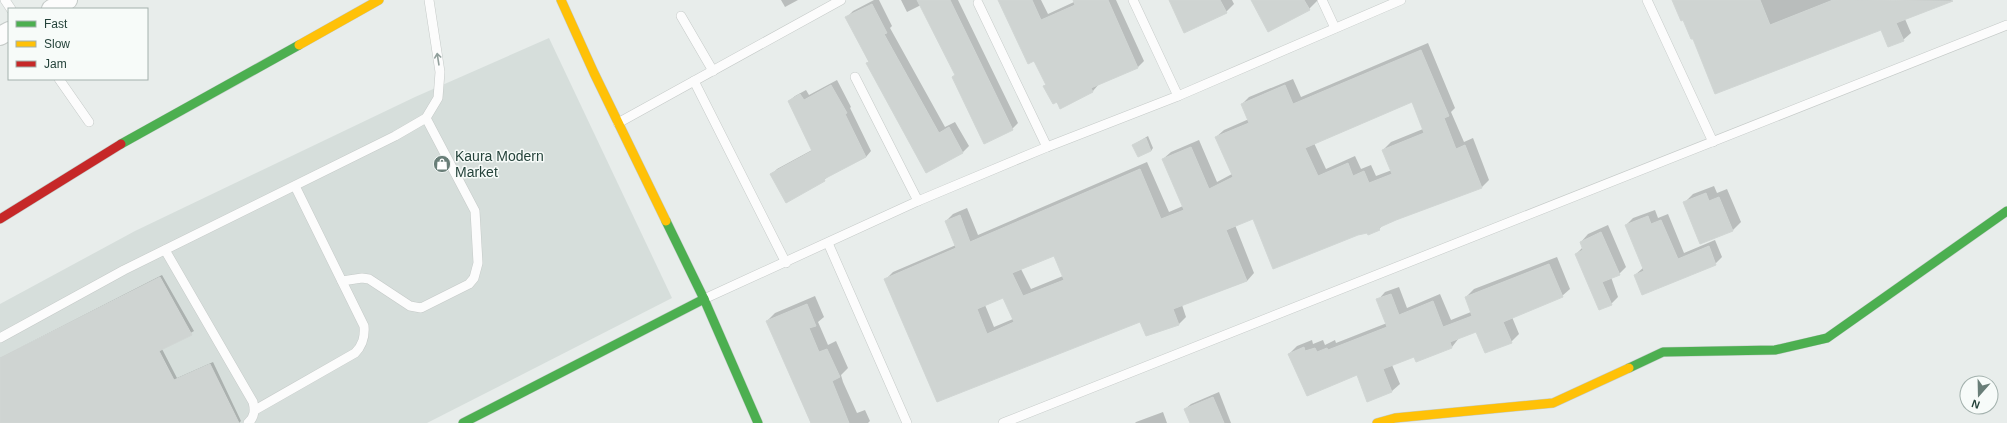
<svg xmlns="http://www.w3.org/2000/svg" width="2007" height="423" font-family="Arial,sans-serif">
<style>
.built{fill:#d6dedb}
.shadow{fill:#0003;fill-rule:evenodd}
.building{fill:#cfd4d2;stroke:#d1d6d4;fill-rule:evenodd}
.lines{fill:none;stroke-linecap:round;stroke-linejoin:round}
.lane-casing{stroke:#c5cac8;stroke-width:10}
.street-casing{stroke:#c5cac8;stroke-width:20}
.fast-casing{stroke:#c3cbc8;stroke-width:10}
.slow-casing{stroke:#c3cbc8;stroke-width:10}
.jam-casing{stroke:#c3cbc8;stroke-width:10}
.lane{stroke:#fcfcfc;stroke-width:9}
.street{stroke:#fcfcfc;stroke-width:18}
.fast{stroke:#4caf50;stroke-width:9}
.slow{stroke:#ffc107;stroke-width:9}
.jam{stroke:#c62828;stroke-width:9}
.oneway{stroke:#909f9b}
.labels{text-anchor:middle;stroke-width:3;stroke-linejoin:round;paint-order:stroke}
.poi-label{font-size:14px;fill:#24423a;stroke:#f7fbf9;text-anchor:start}
</style>
<rect width="100%" height="100%" fill="#e8edeb"/>
<polygon class="built" points="549,38 672,298 427,423 0,423 0,304 135,231 415,97"/>
<g class="shadow">
<polygon points="781,0 798,0 785,7"/>
<polygon points="874,0 879,0 892,26 890,28 945,127 955,122 969,146 963,152 927,172 867,64 869,62 847,17 853,11"/>
<polygon points="901,0 958,0 1018,123 1012,129 956,74 921,5 907,12"/>
<polygon points="1000,0 1041,0 1048,14 1074,2 1073,0 1116,0 1144,61 1138,67 1099,84 1093,91 1061,108 1044,86 1047,84"/>
<polygon points="1170,0 1232,0 1234,4 1226,12"/>
<polygon points="1258,0 1317,0 1317,1 1309,9"/>
<polygon points="1673,0 1953,0 1905,19 1911,33 1903,40 1881,28 1694,37"/>
<path d="M1428,43L1455,108L1451,112L1464,142L1473,138L1489,180L1482,187L1384,224L1379,229L1368,234L1367,231L1253,218L1235,225L1254,273L1247,281L1182,305L1186,317L1179,324L1140,320L937,401L885,280L893,272L956,245L946,221L953,214L967,208L978,235L1147,162L1169,212L1183,206L1163,159L1171,152L1199,140L1217,182L1232,174L1216,137L1224,130L1249,119L1242,104L1249,97L1293,79L1301,97ZM1412,101L1423,129L1391,142L1383,150L1392,170L1376,176L1371,165L1361,169L1355,156L1326,169L1314,143ZM1055,254L1063,276L1031,289L1021,269ZM1004,296L1013,319L994,327L985,305Z"/>
<polygon points="837,80 851,107 850,108 871,151 866,157 830,175 824,180 772,174 777,169 812,150 789,101 795,96 806,90 809,95"/>
<polygon points="1148,136 1153,148 1151,151 1133,145"/>
<polygon points="1714,186 1717,193 1727,189 1741,222 1733,230 1684,203 1693,194"/>
<polygon points="1655,210 1658,218 1668,214 1684,253 1715,240 1722,257 1715,264 1635,275 1644,267 1626,225 1633,218"/>
<polygon points="1608,225 1626,267 1619,274 1611,277 1618,297 1611,304 1576,254 1583,247 1581,242 1588,234"/>
<polygon points="1557,257 1570,289 1562,296 1512,317 1519,334 1511,342 1477,331 1459,338 1452,347 1415,356 1392,365 1400,384 1392,391 1357,374 1289,354 1297,346 1312,340 1313,344 1323,340 1325,345 1335,340 1336,343 1387,323 1378,300 1385,292 1399,287 1407,308 1440,294 1451,320 1471,312 1466,297 1474,289"/>
<polygon points="162,275 194,331 162,349 177,378 213,362 241,421 239,423 0,423 0,358"/>
<polygon points="815,296 824,317 818,322 828,345 836,341 848,368 841,375 843,382 857,413 865,410 870,421 868,423 811,423 767,321 775,313"/>
<polygon points="1219,392 1231,423 1191,423 1185,409 1191,404"/>
<polygon points="1163,412 1167,423 1135,423 1136,422"/>
</g>
<g class="building">
<polygon points="917,0 950,0 1013,130 984,144 952,77 955,75"/>
<polygon points="998,0 1032,0 1041,20 1075,5 1073,0 1108,0 1138,68 1091,88 1093,92 1060,109 1057,102 1053,104 1043,86 1046,85 1034,61 1028,64"/>
<polygon points="1169,0 1220,0 1227,13 1184,33"/>
<polygon points="1251,0 1304,0 1310,10 1268,32"/>
<polygon points="1672,0 1760,0 1770,25 1833,0 1953,1 1896,23 1904,41 1888,47 1881,30 1715,94 1693,39 1691,39 1683,20 1681,21"/>
<polygon points="872,4 887,33 884,34 939,133 949,127 963,153 926,173 866,63 869,62 845,17"/>
<path d="M1421,50L1449,116L1444,118L1456,149L1465,145L1482,188L1396,220L1378,228L1380,230L1368,235L1367,233L1358,235L1273,269L1253,219L1226,230L1247,281L1173,309L1179,325L1146,336L1140,322L937,402L884,279L956,248L945,221L960,215L970,242L1140,169L1161,219L1184,210L1162,159L1191,147L1209,189L1233,177L1215,137L1249,123L1241,104L1285,85L1293,104ZM1412,102L1424,133L1382,150L1392,174L1369,183L1364,171L1353,176L1348,163L1318,176L1305,148ZM1054,256L1064,280L1023,296L1012,273ZM1003,298L1014,322L987,334L977,309Z"/>
<polygon points="831,85 847,113 845,114 866,157 824,179 825,181 786,203 770,174 812,151 788,101 800,94 804,100"/>
<polygon points="1146,138 1151,151 1138,157 1132,145"/>
<polygon points="1706,193 1709,201 1719,197 1733,231 1700,244 1683,202"/>
<polygon points="1648,216 1651,224 1661,220 1678,259 1709,246 1716,265 1642,295 1634,275 1644,271 1625,225"/>
<polygon points="1601,232 1620,275 1602,282 1612,305 1599,310 1575,254 1583,250 1580,242"/>
<polygon points="1549,264 1563,297 1503,322 1512,343 1485,353 1476,332 1450,342 1452,348 1416,362 1414,357 1383,369 1392,392 1367,402 1357,375 1307,396 1288,354 1304,347 1305,351 1315,348 1317,352 1327,348 1328,350 1387,327 1376,299 1391,294 1399,315 1433,301 1443,327 1472,316 1465,297"/>
<polygon points="160,277 192,335 159,351 174,380 210,364 239,423 0,423 0,358"/>
<polygon points="807,304 816,326 809,328 819,352 827,349 840,377 832,381 849,423 811,423 766,321"/>
<polygon points="1213,397 1224,423 1190,423 1184,409"/>
</g>
<g class="lines">
<defs>
<g id="lane">
<polyline points="5,0 11,9"/>
<polyline points="1133,0 1178,96"/>
<polyline points="1322,0 1335,28"/>
<polyline points="1647,0 1713,142"/>
<polyline points="978,3 1047,147"/>
<polyline points="681,16 713,71"/>
<polyline points="855,77 918,201"/>
<polyline points="59,79 89,122"/>
<polyline points="694,81 786,263"/>
<polyline points="618,123 841,0"/>
<polyline points="828,243 907,423"/>
<path d="M165,250L253,402C255,410 255,417 248,423"/>
<polyline points="342,281 362,278 369,279 410,306 421,308 469,284 474,278 478,263 475,211 426,118"/>
<polyline points="704,299 918,201 1047,147 1178,96 1401,0"/>
<polyline points="0,338 124,270 395,136 426,118 438,98 440,72 429,0"/>
<path d="M255,410L355,353C363,345 365,337 364,326L295,186"/>
<polyline points="1003,423 2007,25"/>
</g>
<g id="street">
<polyline points="51,9 68,0"/>
<polyline points="0,36 9,31"/>
</g>
<g id="fast">
<polyline points="121,144 299,45"/>
<polyline points="666,221 704,299 758,423"/>
<polyline points="1629,368 1663,352 1775,350 1827,338 2007,211"/>
<polyline points="463,423 704,299"/>
</g>
<g id="slow">
<polyline points="561,0 594,73 666,221"/>
<polyline points="299,45 379,0"/>
<polyline points="1377,423 1395,418 1553,403 1629,368"/>
</g>
<polyline id="jam" points="0,219 121,144"/>
</defs>
<use href="#lane" class="lane-casing"/>
<use href="#street" class="street-casing"/>
<use href="#fast" class="fast-casing"/>
<use href="#slow" class="slow-casing"/>
<use href="#jam" class="jam-casing"/>
<use href="#lane" class="lane"/>
<use href="#street" class="street"/>
<use href="#fast" class="fast"/>
<use href="#slow" class="slow"/>
<use href="#jam" class="jam"/>
</g>
<defs><path id="oneway-shaft" d="M-6 0H5M1.5-3L5.5 0L1.5 3" fill="none" stroke-width="1.6" stroke-linecap="round" stroke-linejoin="round"/></defs>
<use class="oneway" href="#oneway-shaft" transform="translate(438 59) rotate(-99)"/>
<defs>
<symbol id="shop-disc" viewBox="-11 -11 22 22"><circle r="9.5" fill="#697e78" stroke="#f7fbf9"/><path d="M-5-2.5h2.3a2.7 3.5 0 0 1 5.4 0H5L5.5 6h-11ZM-1.5-2.5h3a1.5 2.3 0 0 0-3 0Z" fill="#fff"/></symbol>
</defs>
<g fill-rule="evenodd">
<use href="#shop-disc" x="432" y="154" width="20" height="20"/>
</g>
<g class="labels">
<g class="poi-label">
<text x="455" y="161">Kaura Modern<tspan x="455" dy="16">Market</tspan></text>
</g>
</g>
<rect x="8" y="8" width="140" height="72" fill="#f7fbf9" stroke="#a3b1ad"/>
<rect x="16" y="21" width="20" height="6" fill="#4caf50" stroke="#a3b1ad"/>
<text x="44" y="28" font-size="12" fill="#24423a">Fast</text>
<rect x="16" y="41" width="20" height="6" fill="#ffc107" stroke="#a3b1ad"/>
<text x="44" y="48" font-size="12" fill="#24423a">Slow</text>
<rect x="16" y="61" width="20" height="6" fill="#c62828" stroke="#a3b1ad"/>
<text x="44" y="68" font-size="12" fill="#24423a">Jam</text>
<g transform="translate(1979 395) rotate(200)"><circle r="19" fill="#f7fbf9" stroke="#a3b1ad"/>
<path d="M0-3L7 15L0 10L-7 15Z" fill="#697e78"/>
<text y="-6" font-size="11" font-weight="bold" text-anchor="middle" fill="#24423a">N</text>
</g>
</svg>
